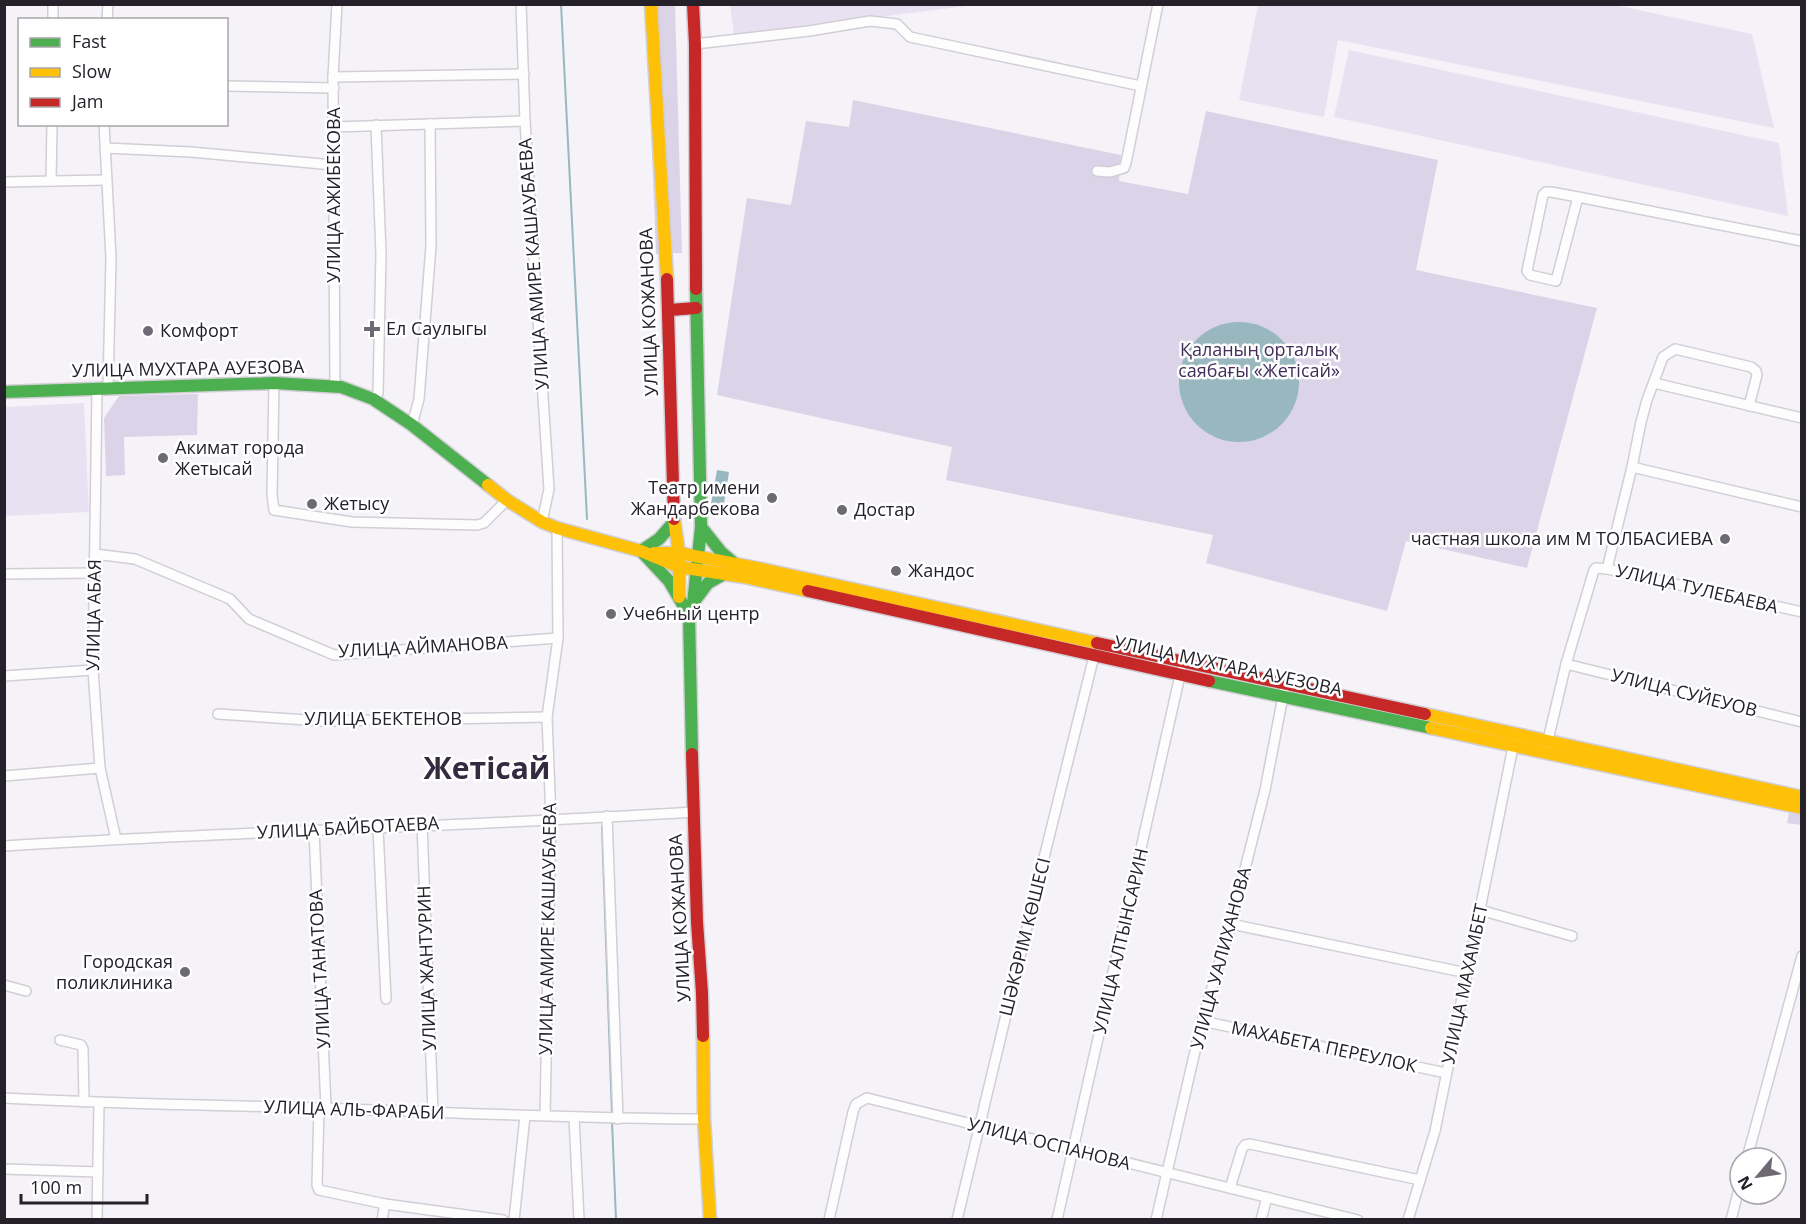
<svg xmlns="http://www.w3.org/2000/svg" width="1806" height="1224" font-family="'Open Sans',sans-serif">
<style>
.green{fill:#e7e1f1}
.forest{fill:#dbd3e8}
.water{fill:#98b7be}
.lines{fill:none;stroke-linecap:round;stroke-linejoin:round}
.stream{stroke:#98b7be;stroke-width:2}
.street-casing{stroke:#d1ced5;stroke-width:12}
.fast-casing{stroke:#d1ced5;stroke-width:15}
.slow-casing{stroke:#d1ced5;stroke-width:15}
.jam-casing{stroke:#d1ced5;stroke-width:15}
.street{stroke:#fefdfe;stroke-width:9}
.fast{stroke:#4caf50;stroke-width:12}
.slow{stroke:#ffc107;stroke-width:12}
.jam{stroke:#c62828;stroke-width:12}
.poi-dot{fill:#6e6a73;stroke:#fff;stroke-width:2}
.labels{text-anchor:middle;stroke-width:5;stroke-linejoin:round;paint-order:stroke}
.street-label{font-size:18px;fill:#25212b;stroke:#fff}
.poi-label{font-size:18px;fill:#25212b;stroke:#fff;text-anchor:start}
.park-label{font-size:18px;fill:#412d5a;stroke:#fff}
.town-label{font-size:30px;font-weight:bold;fill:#342b41;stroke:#fff}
</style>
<rect width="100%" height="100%" fill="#f5f3f8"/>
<g class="green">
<polygon points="730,4 975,5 734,35"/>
<polygon points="1610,4 1752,34 1774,128 1338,40 1324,117 1239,100 1258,5"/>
<polygon points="1349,50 1779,143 1788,216 1334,117"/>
<polygon points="84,403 89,512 5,516 5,407"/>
</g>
<g class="forest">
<polygon points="646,5 675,5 682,253 656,254"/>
<polygon points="853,100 1121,155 1119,181 1188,194 1206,111 1438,160 1416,270 1597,308 1527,568 1406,541 1387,611 1206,563 1213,535 946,480 952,447 717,395 747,198 791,205 806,121 849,127"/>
<polygon points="198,394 197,435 124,437 125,475 106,476 104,418 119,396"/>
<polygon points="1789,813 1801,815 1801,825 1787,823"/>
</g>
<g class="water">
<circle cx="1239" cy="382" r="60"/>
<polygon points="717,470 729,472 723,510 710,509"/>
</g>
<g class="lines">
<g class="stream">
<polyline points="561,4 587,519"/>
<polyline points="602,827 612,1115"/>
<polyline points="612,1121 616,1220"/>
</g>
<defs>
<g id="street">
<polyline points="521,4 525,121 549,489 542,522"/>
<polyline points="53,20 53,4"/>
<polyline points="107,20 108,4"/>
<polyline points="695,44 809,31 870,21 897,24 910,37 1141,86"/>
<polyline points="333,77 524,74"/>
<polyline points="226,86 334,88"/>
<polyline points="104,124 111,258 108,387"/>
<polyline points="334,127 525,121"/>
<polyline points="105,148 191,152 333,165"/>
<polyline points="1097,171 1110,172 1124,168 1126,163 1158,4"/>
<polyline points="51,181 52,124"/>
<polyline points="4,182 106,180"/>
<polyline points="1578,197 1551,192 1546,192 1543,195 1527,271 1530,275 1556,281 1578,197 1802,241"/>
<polyline points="274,383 272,495 274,510 352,522 477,525 484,523 507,500"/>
<polyline points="1654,383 1802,418"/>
<polyline points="335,387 333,77 337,4"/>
<polyline points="97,388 93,670 100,768 116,839"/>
<polyline points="373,399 378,393 381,254 376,125"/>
<polyline points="412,425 419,399 431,246 430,124"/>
<polyline points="1632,467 1802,507"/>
<polyline points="95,554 135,559 230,599 249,619 334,655 558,638"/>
<polyline points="1607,569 1632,467 1641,422 1647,400 1663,357 1675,349 1751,367 1756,371 1757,375 1749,406"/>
<polyline points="4,574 95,573"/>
<polyline points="1566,664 1802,722"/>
<polyline points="4,676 93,670"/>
<polyline points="218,714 322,721 547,717"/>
<polyline points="1547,744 1566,664 1594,570 1596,568 1607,569 1802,612"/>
<polyline points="4,776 100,768"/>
<polyline points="607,816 618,1119"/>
<polyline points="422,824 433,1112"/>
<polyline points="378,828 386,999"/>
<polyline points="314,830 326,1108"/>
<path d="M4,846C234,831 463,827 693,812"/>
<polyline points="1480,910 1572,936"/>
<polyline points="1231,924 1467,973"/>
<polyline points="4,985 26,991"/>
<polyline points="1202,1021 1446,1073"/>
<polyline points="60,1040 81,1045 83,1049 84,1102"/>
<path d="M4,1098C109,1104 214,1105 318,1108C447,1112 576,1119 704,1119"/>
<polyline points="319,1108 317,1185 319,1190 385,1204 503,1220"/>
<polyline points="545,1115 551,819 547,717 558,638 557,528"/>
<polyline points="574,1117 579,1220"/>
<polyline points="1747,1158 1802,956"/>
<polyline points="4,1169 98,1172"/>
<polyline points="1230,1188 1242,1149 1245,1145 1250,1144 1420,1180"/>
<polyline points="97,1220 99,1103"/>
<polyline points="382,1220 385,1204"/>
<polyline points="514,1220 525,1116"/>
<polyline points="829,1220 853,1112 856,1104 867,1098 1358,1220"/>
<polyline points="957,1220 1034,898 1094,656"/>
<polyline points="1057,1220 1181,671"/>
<polyline points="1156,1220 1202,1021 1231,924 1265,790 1284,691"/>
<polyline points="1261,1220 1267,1197"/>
<polyline points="1408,1220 1435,1131 1514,742"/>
<polyline points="1731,1220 1740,1185"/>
</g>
<g id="fast">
<polyline points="4,392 274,383 341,387 373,399 412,425 488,485"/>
<polyline points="674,522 659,539 641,551 669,581 689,615"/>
<polyline points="701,527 721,552 735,564"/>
<polyline points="693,603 708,583 724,574"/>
<polyline points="1209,681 1431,728"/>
<polyline points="692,754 689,615 693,604 701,527 696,289"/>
</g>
<g id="slow">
<polyline points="651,4 667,279"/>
<polyline points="488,485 507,500 542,522 557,528 641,551 679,567 744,577 808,591"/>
<polyline points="674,519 679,553 679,597"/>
<polyline points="654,553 679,553 762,569 1097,643"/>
<polyline points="1425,714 1802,797"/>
<polyline points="1431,728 1802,808"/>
<polyline points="703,1036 704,1119 710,1220"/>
</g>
<g id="jam">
<polyline points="693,4 695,44 696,289"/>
<polyline points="667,279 674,519"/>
<polyline points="669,310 696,308"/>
<polyline points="808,591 1209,681"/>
<polyline points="1097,643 1425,714"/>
<polyline points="692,754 697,922 702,993 703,1036"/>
</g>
</defs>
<use href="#street" class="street-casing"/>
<use href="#fast" class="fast-casing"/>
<use href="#slow" class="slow-casing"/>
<use href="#jam" class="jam-casing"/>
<use href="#street" class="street"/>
<use href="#fast" class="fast"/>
<use href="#slow" class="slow"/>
<use href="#jam" class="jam"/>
</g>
<g class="poi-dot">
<path d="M369 320h6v6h6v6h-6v6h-6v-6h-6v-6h6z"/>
<circle cx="148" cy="331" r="6"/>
<circle cx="163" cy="458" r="6"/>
<circle cx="772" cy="498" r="6"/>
<circle cx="312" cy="504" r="6"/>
<circle cx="842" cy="510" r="6"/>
<circle cx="1725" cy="539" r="6"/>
<circle cx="896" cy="571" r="6"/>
<circle cx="611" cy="614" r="6"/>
<circle cx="185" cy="972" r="6"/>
</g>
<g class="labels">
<g class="street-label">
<text transform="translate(334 195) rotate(-90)" y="6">УЛИЦА АЖИБЕКОВА</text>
<text transform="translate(534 264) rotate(-94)" y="6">УЛИЦА АМИРЕ КАШАУБАЕВА</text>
<text transform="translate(649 312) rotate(-92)" y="6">УЛИЦА КОЖАНОВА</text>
<text transform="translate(188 369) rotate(-1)" y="6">УЛИЦА МУХТАРА АУЕЗОВА</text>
<text transform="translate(1697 589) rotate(13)" y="6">УЛИЦА ТУЛЕБАЕВА</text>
<text transform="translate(94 615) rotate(-89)" y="6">УЛИЦА АБАЯ</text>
<text transform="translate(423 647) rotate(-3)" y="6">УЛИЦА АЙМАНОВА</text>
<text transform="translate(1228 666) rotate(12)" y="6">УЛИЦА МУХТАРА АУЕЗОВА</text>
<text transform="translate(1684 693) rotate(14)" y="6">УЛИЦА СУЙЕУОВ</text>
<text x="383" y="725">УЛИЦА БЕКТЕНОВ</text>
<text transform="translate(348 828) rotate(-3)" y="6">УЛИЦА БАЙБОТАЕВА</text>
<text transform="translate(680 918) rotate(-93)" y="6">УЛИЦА КОЖАНОВА</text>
<text transform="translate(548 929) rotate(-89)" y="6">УЛИЦА АМИРЕ КАШАУБАЕВА</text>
<text transform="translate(1025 937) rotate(-76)" y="6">ШӘКӘРІМ КӨШЕСІ</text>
<text transform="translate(1121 941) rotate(-77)" y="6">УЛИЦА АЛТЫНСАРИН</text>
<text transform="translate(1221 958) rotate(-75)" y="6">УЛИЦА УАЛИХАНОВА</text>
<text transform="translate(427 968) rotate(-92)" y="6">УЛИЦА ЖАНТУРИН</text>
<text transform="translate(320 969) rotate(-93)" y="6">УЛИЦА ТАНАТОВА</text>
<text transform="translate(1465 984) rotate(-78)" y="6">УЛИЦА МАХАМБЕТ</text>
<text transform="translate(1324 1047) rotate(12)" y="6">МАХАБЕТА ПЕРЕУЛОК</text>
<text transform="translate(354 1110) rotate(2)" y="6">УЛИЦА АЛЬ-ФАРАБИ</text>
<text transform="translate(1049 1144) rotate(14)" y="6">УЛИЦА ОСПАНОВА</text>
</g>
<g class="poi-label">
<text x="386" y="335">Ел Саулыгы</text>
<text x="160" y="337">Комфорт</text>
<text x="175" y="454">Акимат города<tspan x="175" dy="21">Жетысай</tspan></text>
<text x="760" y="494" text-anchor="end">Театр имени<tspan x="760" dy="21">Жандарбекова</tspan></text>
<text x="324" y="510">Жетысу</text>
<text x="854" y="516">Достар</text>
<text x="1713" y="545" text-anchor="end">частная школа им М ТОЛБАСИЕВА</text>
<text x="908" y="577">Жандос</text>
<text x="623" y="620">Учебный центр</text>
<text x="173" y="968" text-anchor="end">Городская<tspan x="173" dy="21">поликлиника</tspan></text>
</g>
<g class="park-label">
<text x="1259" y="356">Қаланың орталық<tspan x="1259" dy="21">саябағы «Жетісай»</tspan></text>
</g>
<g class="town-label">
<text x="487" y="779">Жетісай</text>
</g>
</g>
<rect width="1806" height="1224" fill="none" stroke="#25212b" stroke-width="12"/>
<rect x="18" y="18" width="210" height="108" fill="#ffffff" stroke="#a8a6aa" stroke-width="1.5"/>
<rect x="30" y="38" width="30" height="9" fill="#4caf50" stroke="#a8a6aa" stroke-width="1.5"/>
<text x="72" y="48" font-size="18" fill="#25212b">Fast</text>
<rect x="30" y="68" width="30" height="9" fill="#ffc107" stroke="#a8a6aa" stroke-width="1.5"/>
<text x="72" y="78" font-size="18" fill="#25212b">Slow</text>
<rect x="30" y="98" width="30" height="9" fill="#c62828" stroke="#a8a6aa" stroke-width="1.5"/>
<text x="72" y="108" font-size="18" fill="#25212b">Jam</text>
<g transform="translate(1758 1176) rotate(241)"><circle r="28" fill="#ffffff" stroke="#a8a6aa" stroke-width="1.5"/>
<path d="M0-4.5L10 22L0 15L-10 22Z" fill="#6e6a73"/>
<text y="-9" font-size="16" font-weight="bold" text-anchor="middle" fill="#25212b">N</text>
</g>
<path d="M21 1194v9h126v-9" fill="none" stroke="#25212b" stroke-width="3"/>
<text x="30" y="1194" font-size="18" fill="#25212b" stroke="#ffffff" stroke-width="4.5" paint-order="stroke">100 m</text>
</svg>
